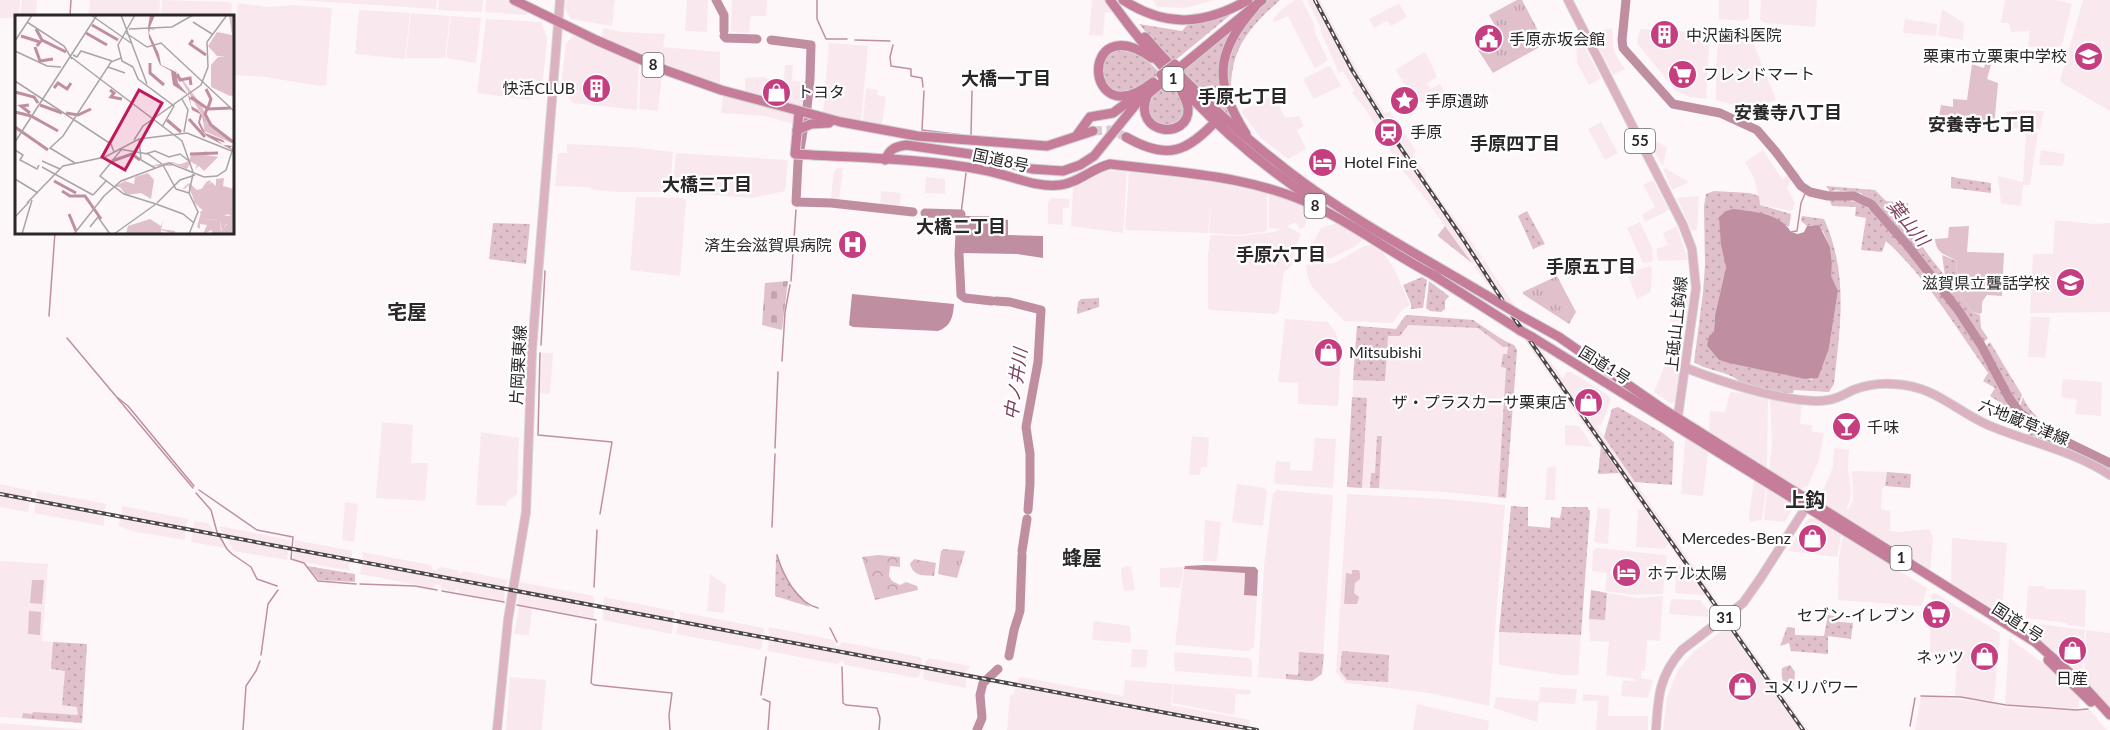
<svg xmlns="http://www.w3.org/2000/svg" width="2110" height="730" font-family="Lato,'Noto Sans JP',sans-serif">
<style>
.built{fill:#f9e9ee}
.grass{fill:url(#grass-dots)}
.forest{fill:url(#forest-crowns)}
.cemetery{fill:url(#cemetery-stones)}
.park{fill:url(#park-tufts)}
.garden{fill:#e0c0cb}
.water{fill:#bf8fa1}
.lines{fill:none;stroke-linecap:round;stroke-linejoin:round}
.stream{stroke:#bf8fa1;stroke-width:1.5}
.river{stroke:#bf8fa1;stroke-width:9}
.highway-tunnel{stroke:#d4cdcf;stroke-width:9;stroke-dasharray:9 4.5;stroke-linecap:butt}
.major-casing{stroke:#d4d4d4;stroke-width:10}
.highway-casing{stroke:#d4d4d4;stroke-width:11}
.major{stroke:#dcb1c2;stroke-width:8}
.highway{stroke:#c57d9a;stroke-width:9}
.rail-casing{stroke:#4c484a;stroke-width:4}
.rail{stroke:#fff;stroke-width:1.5;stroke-dasharray:4.5;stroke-linecap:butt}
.major-bridge-casing{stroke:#d4d4d4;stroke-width:10;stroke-linecap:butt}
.highway-bridge-casing{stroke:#d4d4d4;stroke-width:11;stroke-linecap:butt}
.major-bridge{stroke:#dcb1c2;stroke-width:8}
.highway-bridge{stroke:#c57d9a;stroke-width:9}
.labels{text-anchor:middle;stroke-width:4.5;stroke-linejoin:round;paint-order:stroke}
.shield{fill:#fff;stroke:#6a6868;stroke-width:1.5}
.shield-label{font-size:15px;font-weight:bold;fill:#2a2728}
.poi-label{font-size:16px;fill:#2a2728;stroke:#fff;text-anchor:start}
.street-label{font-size:16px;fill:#2a2728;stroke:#fff}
.neighbourhood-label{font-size:18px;font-weight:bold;fill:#2a2728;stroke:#fff}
.water-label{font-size:18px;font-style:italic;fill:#7e3f5a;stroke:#fff}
.quarter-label{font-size:20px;font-weight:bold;fill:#2a2728;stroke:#fff}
.inset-river{fill:none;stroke:#bf8fa1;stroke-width:3}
.inset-road{fill:none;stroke:#a9a4a5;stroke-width:1.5}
.view{fill:#c2185b;fill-opacity:0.15;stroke:#c2185b;stroke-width:3}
.inset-edge{fill:none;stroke:#2a2728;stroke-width:3}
</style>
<defs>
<pattern id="grass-dots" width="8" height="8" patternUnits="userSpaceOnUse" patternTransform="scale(1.5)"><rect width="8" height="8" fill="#e0c0cb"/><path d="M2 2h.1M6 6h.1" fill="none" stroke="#c0a5ae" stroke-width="1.8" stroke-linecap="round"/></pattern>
<pattern id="forest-crowns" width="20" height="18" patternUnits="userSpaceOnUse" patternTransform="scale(1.5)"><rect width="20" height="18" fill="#e0c0cb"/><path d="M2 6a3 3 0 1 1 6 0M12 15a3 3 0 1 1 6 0" fill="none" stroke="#c0a5ae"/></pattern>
<pattern id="cemetery-stones" width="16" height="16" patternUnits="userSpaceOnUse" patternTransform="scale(1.5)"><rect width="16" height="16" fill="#e0c0cb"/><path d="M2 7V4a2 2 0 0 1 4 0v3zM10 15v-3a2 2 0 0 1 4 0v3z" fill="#c0a5ae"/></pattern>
<pattern id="park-tufts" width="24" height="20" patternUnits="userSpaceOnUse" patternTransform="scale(1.5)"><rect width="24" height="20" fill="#e0c0cb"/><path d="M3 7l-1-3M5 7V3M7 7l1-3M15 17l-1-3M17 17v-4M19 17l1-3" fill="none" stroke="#c0a5ae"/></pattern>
</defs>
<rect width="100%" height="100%" fill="#fef7f9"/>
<g class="built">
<polygon points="0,0 20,0 19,16 16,18 0,18"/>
<polygon points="22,0 37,0 36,16 20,16"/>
<polygon points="90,0 160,0 159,16 89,16"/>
<polygon points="162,0 230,2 232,5 231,16 161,16"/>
<polygon points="297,0 437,0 436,9"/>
<polygon points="439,0 483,0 482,12 438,10"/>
<polygon points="486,0 505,0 529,11 526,15 485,12"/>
<polygon points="566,0 615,0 612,26 571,19 565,8"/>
<polygon points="687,0 708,0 707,32 685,31"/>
<polygon points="732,0 767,0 766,16 751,16 749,33 733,32 731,30"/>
<polygon points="1092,0 1106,0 1115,13 1105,12 1103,36 1089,35"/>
<polygon points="1153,0 1215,0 1185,8 1157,7"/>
<polygon points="1295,0 1302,0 1314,24 1315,33 1328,60 1315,69 1288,16 1274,22 1273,20 1274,18 1282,9"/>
<polygon points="1307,0 1320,0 1358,71 1385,114 1390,111 1416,151 1413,154 1426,175 1426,179 1483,258 1473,264 1421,193 1403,171 1364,107 1352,93 1354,90 1343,71 1339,73 1320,30 1321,28"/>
<polygon points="1719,0 1749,0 1749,18 1744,21 1719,19"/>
<polygon points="1761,0 1817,0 1815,27 1764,23 1760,19"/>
<polygon points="2005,0 2057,0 2072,4 2062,45 2058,47 2028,47 2030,31 2011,32 2009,23 2001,23"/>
<polygon points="2083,0 2110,0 2110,111 2062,83 2060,80"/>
<polygon points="238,3 269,7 291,5 332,8 326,85 319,86 265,77 233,75 233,39 235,37"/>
<polygon points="1399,3 1407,17 1391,26 1387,21 1374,28 1369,19"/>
<polygon points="1942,9 1964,23 1963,40 1938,36"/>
<polygon points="359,10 410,13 405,59 355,54"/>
<polygon points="411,13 450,16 445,58 406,58"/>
<polygon points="451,16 481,18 476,63 446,58"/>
<polygon points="486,19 541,22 547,38 542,89 529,100 477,93"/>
<polygon points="1905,19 1937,24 1936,36 1903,33"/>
<polygon points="603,28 623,32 665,34 663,47 720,52 720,84 640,54 602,37"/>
<polygon points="1612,28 1614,52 1625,69 1613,75 1594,39 1596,32"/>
<polygon points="1640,29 1710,33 1706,99 1690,97 1676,91 1637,43"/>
<polygon points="1719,33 1751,37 1776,100 1756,108 1737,106 1716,100 1716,67"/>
<polygon points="574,36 639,64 637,110 573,103 561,88 566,43"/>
<polygon points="1576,41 1583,44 1601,78 1589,85 1577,63"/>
<polygon points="829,43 868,46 861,121 823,113"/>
<polygon points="1424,52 1426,53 1437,77 1427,84 1431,89 1440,84 1447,97 1431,106 1421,102 1418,97 1413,96 1396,71 1397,69"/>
<polygon points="641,65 662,74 658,111 639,109"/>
<polygon points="785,65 793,65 792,81 808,82 804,109 745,92 745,78 765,77 766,79 784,79"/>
<polygon points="1329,66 1331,67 1341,86 1314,99 1304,81 1305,78"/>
<polygon points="866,88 878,90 877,95 886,97 882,125 863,121"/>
<polygon points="1277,93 1279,105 1285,118 1299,116 1304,126 1297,130 1306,149 1288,159 1261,138 1242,113 1242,110"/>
<polygon points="723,95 796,116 794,124 764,116 721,113"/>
<polygon points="2023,110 2044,111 2040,129 2006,128 2006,112"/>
<polygon points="1601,122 1618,153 1605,160 1588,129"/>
<polygon points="2026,133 2038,133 2030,185 2023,185 2021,206 2001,204 1998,176 2023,182"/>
<polygon points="1645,138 1650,138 1667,147 1663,166"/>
<polygon points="567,144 632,147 673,152 670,192 618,192 594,190 589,187 555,186 558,153 567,153"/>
<polygon points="1763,150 1782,179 1798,170 1801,176 1791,181 1787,188 1795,203 1792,211 1760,205 1754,178 1745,162"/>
<polygon points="2041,150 2065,154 2063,166 2039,165"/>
<polygon points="676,153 788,160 785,191 753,198 672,192"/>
<polygon points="837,168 843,168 839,201 832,200 831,195 834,172"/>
<polygon points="1665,168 1689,182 1672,190 1663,169"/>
<polygon points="1105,170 1127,172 1123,233 1071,226 1073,187 1080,185 1094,177 1095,173"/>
<polygon points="1129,172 1212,182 1267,193 1267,231 1239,235 1209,233 1211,199 1208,233 1125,230"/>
<polygon points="926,177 945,179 945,194 925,193"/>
<polygon points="1653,180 1669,210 1645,222 1642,215 1655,207 1643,185"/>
<polygon points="881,191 901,193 899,209 880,206"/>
<polygon points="1269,193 1307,208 1308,215 1305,227 1300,229 1296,222 1280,229 1269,228"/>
<polygon points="1699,196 1697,230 1692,231 1677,198"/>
<polygon points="636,197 683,198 686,202 680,276 630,270"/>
<polygon points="1052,198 1070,199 1069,208 1063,208 1063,225 1048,224 1048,202"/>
<polygon points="2055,220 2094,224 2110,223 2110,312 2030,313 2033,254 2053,254"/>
<polygon points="1640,222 1652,248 1653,260 1651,262 1643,263 1627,228"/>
<polygon points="1337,223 1364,238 1362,240 1354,247 1331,258 1307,260 1310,248 1321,228"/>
<polygon points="1287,226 1301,234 1295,249 1292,265 1284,272 1279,311 1275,314 1210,310 1208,308 1208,255 1210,237 1211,235 1239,236 1274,232"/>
<polygon points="1677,226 1688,260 1658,261 1656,249 1668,245 1663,233"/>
<polygon points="1374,245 1382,250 1394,269 1410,305 1403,309 1392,323 1344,321 1312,287 1307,275 1306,265 1334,263 1364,246"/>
<polygon points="1484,260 1515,306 1536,345 1540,347 1563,379 1566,372 1571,372 1605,393 1611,399 1601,426 1596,425 1714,596 1675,593 1677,565 1683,565 1659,530 1668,544 1664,549 1636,547 1638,510 1644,510 1523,338 1524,336 1496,295 1474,267"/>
<polygon points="1650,266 1652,268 1651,292 1637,299 1627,273"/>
<polygon points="1674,294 1689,295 1686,322 1670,321 1670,308 1674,307"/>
<polygon points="1408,315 1473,320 1503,340 1514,345 1517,350 1506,498 1444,492 1347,487 1357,326 1396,329 1405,316"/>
<polygon points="2031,317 2050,317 2045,358 2028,357"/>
<polygon points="1285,319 1328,322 1336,333 1341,354 1338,406 1298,404 1298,383 1278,382"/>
<polygon points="542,353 553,353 550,394 540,393"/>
<polygon points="1666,362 1682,368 1675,402 1672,404 1654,392"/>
<polygon points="2063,379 2102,382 2101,416 2075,414 2077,400 2061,397"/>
<polygon points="1744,389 1768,395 1767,469 1709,431 1710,411 1725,412 1730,392 1743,393"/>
<polygon points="1772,397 1802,402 1800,424 1812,425 1812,432 1824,433 1819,460 1808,486 1800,489 1769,470 1772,444 1770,400"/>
<polygon points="382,422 413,425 411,463 428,463 425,501 376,498"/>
<polygon points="1565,425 1579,426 1593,447 1565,445"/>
<polygon points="481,432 519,438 517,494 507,502 506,506 476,505"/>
<polygon points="1192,436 1209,438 1207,467 1201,467 1200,475 1189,474"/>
<polygon points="1315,438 1336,439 1333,488 1276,484 1274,481 1276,461 1290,462 1290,470 1312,471"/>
<polygon points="1687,439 1708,453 1703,496 1681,494 1685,440"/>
<polygon points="1834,448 1849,450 1848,469 1851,490 1850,501 1846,508 1849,509 1853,499 1852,471 1887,472 1885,486 1882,489 1881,509 1890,511 1890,531 1900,532 1930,529 1933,539 1930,570 1822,503 1821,495 1833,467"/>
<polygon points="1556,466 1555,500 1545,500 1547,468"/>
<polygon points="1754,481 1766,489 1762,520 1750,522 1749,516"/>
<polygon points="0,484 32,491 28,512 0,507"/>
<polygon points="1237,484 1265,488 1267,491 1263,526 1232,522"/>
<polygon points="1767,489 1790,503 1792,510 1785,522 1764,520"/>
<polygon points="1277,490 1333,495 1322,674 1312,681 1258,677 1264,565 1273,493"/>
<polygon points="37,491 107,504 104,511 104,526 34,513"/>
<polygon points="1347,494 1446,499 1505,505 1489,706 1430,693 1345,683 1336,672"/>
<polygon points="345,502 358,504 354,542 342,540"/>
<polygon points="122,506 188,519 186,526 185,540 136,532 118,526 122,514"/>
<polygon points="1598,508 1610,509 1608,544 1597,543 1594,541"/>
<polygon points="1810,518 1816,519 1841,535 1837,557 1788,551 1807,520"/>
<polygon points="1205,520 1221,522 1217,561 1203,561"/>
<polygon points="194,521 208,523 225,548 191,542"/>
<polygon points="219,526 290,540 287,560 234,551"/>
<polygon points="1843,536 1927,588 1922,605 1918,606 1838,600 1839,556"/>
<polygon points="1952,538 2007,543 2002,614 1951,583"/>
<polygon points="295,540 353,551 349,565 350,571 293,560"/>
<polygon points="1598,548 1665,555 1667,556 1663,594 1634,595 1605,591 1607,573 1592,571 1593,550"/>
<polygon points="362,552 431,565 433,570 436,570 440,567 458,570 460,574 464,571 508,580 505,586 504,601 461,593 457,589 454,592 442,589 440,585 436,584 433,588 360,574 363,560"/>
<polygon points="0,561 48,564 42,641 87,644 82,723 0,717"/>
<polygon points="1125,566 1131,567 1135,590 1124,591 1121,572 1121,569"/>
<polygon points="1184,567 1180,588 1160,587 1160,568"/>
<polygon points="1184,569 1245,573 1244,595 1257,596 1254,647 1249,651 1175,645"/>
<polygon points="710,574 726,585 724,613 707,611"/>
<polygon points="520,582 594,596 594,618 518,604"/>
<polygon points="2028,586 2044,586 2045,589 2086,590 2085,627 2067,625 2067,623 2026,618"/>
<polygon points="1607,593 1638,598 1663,596 1660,641 1647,640 1645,671 1641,671 1641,678 1653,680 1648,698 1621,696 1623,680 1634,681 1635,679 1606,675 1609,642 1590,641 1589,619 1605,620"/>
<polygon points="1935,593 2000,633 1994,701 1955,696 1957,654 1930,652 1930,608 1932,594"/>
<polygon points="604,597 674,611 672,634 603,620"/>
<polygon points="1671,599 1700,600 1708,610 1708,617 1669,614"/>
<polygon points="1706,599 1716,599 1808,730 1663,730 1667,697 1678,670 1693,652 1726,628"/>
<polygon points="519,607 532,609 529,635 514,634"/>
<polygon points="680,612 764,628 761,650 676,634 680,619"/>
<polygon points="1094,621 1130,626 1131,643 1092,640"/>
<polygon points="2017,621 2085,630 2082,675 2046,644 2016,624"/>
<polygon points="768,627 834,640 836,646 839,646 842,642 921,657 922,663 920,675 917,678 845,665 843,660 837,664 767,651 770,636"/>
<polygon points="2086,630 2110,633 2110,708 2084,677"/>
<polygon points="1499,632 1581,635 1578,675 1562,675 1499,665"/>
<polygon points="2009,638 2052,670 2068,686 2080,699 2078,709 2005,704"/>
<polygon points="1132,649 1148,650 1146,668 1131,667"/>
<polygon points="1174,652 1249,658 1252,661 1252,677 1175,671"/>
<polygon points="929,658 970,666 966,672 966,688 925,680 923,677 925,662"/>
<polygon points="510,677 546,680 542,730 506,730"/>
<polygon points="1021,677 1123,696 1125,680 1173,684 1171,705 1250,720 1249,730 1007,730 1010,695 1013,695 1018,679"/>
<polygon points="1174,684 1251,690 1250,695 1236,694 1234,715 1172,703"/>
<polygon points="1540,687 1577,689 1575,704 1539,702 1537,722 1494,708 1496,697 1539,701"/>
<polygon points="1583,694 1609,696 1608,716 1648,716 1648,730 1596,730 1598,701 1582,701"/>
<polygon points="1927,696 1993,703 2003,707 2075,711 2090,710 2107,730 1915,730 1921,697"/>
<polygon points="1417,704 1489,721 1488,730 1413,730"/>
<polygon points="0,723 86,730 0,730"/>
</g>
<g class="grass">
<path d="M1268,0H1280C1248,29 1230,49 1231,94C1217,60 1244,22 1268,0Z"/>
<polygon points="1234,12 1172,63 1139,24 1182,31 1188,24 1209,21"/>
<polygon points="1235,27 1223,58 1235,122 1180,71"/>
<path d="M1123,49L1144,57L1160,73C1143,88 1125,100 1105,84L1102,63L1113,51Z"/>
<path d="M1168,82C1184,100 1195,121 1162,126L1149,117C1148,96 1153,95 1168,82Z"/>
<polygon points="1951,177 1991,183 1991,193 1951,188"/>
<path d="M1826,186L1875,190L1886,201L1908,203C1906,232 1929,255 1945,276L1942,255L1957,261L1955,288L1972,312L1980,315L1981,328L1988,338L1983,343L1947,291L1892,225L1880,207L1861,193L1835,190L1828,193L1829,190Z"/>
<path d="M1714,191L1749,193L1759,196L1760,205L1791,214L1789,227C1771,216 1747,206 1726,211V267L1715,315L1714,332L1707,346L1719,360L1812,380L1829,348L1838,291L1830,276L1832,263L1830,247L1823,231L1812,225L1807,226L1801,221L1802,216L1824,219C1849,274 1840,327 1834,384L1829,392L1794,390L1793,393C1777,395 1759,388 1743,385C1733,371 1708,372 1694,362L1703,293L1705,265L1704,206L1706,194Z"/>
<path d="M1850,199L1851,201L1861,203L1877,215L1941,293L1966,329L2016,412L2013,419L2003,414L2004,405L1990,396L1995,388L1983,381L1988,373C1956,328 1927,278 1886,241L1882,252L1861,250L1866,218L1855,216L1856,207L1832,206L1829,199Z"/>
<polygon points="1527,211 1545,244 1533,249 1518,216"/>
<polygon points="493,223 530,224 526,264 489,259"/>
<polygon points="1422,277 1427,280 1423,308 1411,309 1411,304 1403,285"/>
<polygon points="1429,281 1449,296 1445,301 1445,309 1441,312 1430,311 1426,308"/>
<polygon points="1099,298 1099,307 1077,314 1078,302 1081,299"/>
<polygon points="1408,315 1473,320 1503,340 1514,345 1517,350 1506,498 1498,497 1506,368 1501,367 1503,354 1507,354 1508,347 1503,347 1478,328 1408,325 1400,336 1388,336 1385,381 1353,380 1357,326 1396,329 1405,316"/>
<polygon points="1990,342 2022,395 2018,407 1986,350 1985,347"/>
<polygon points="1352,397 1367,398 1362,488 1347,487"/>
<path d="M2023,397C2034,427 2083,443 2110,459V461L2041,427L2031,421L2019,409Z"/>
<polygon points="1618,407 1663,433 1674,442 1672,485 1635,482 1604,437 1612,409"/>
<polygon points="2017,414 2039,432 2107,465 2110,468 2110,472 2034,436 2027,436 2028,431 2014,422"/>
<polygon points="1377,436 1382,436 1379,488 1370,488 1371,473 1375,473"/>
<polygon points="1601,446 1619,473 1598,474"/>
<polygon points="1887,472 1911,474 1910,488 1885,486"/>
<polygon points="1511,506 1528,507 1528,526 1550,528 1551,517 1560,518 1562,507 1587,507 1590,511 1581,635 1499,632"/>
<polygon points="776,555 787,581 810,607 775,596"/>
<polygon points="307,566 355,574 355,582 319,580"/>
<polygon points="1591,590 1607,593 1605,620 1589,619"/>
<polygon points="1828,615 1839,617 1839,622 1853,623 1851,639 1828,636 1828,654 1791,651 1789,643 1780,646 1787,627 1795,628 1795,635 1824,636"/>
<polygon points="53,642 87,644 82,723 22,718 23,713 32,714 33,712 78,715 77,707 62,705 65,671 51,669"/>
<polygon points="1342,651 1389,655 1388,682 1347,680 1340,671"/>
<polygon points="1299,652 1324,654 1322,674 1312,681 1286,679 1286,674 1298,675"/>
</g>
<g class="forest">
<polygon points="878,555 900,557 900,567 890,566 889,576 892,581 900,585 906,582 917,586 918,590 875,600 862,557"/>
<path d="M914,559L936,563L934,576C923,575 914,577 910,564Z"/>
<path d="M1790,665L1795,672L1794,685L1788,687C1782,682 1781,676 1782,668Z"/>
</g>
<polygon class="cemetery" points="788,281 782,330 762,325 765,283"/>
<g class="park">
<polygon points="1517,0 1522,0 1545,44 1493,73 1478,50 1501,37 1489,15"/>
<polygon points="1445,226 1472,263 1439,237 1438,235"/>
<polygon points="1557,276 1576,312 1569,324 1523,294 1523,292"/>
<polygon points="944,549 965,551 957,578 938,574 941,551"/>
</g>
<g class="garden">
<polygon points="1986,59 1992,61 1987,79 1998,83 1994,128 1956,126 1954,131 1954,127 1938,123 1941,105 1953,107 1953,99 1967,100 1972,64 1984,68"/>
<path d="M1969,226L1967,252L2004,253L2002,296L1987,295L1982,302V312L1980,314L1972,312L1955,288L1957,261C1945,254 1936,254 1935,239L1948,238L1949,227Z"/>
<polygon points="1352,570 1359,570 1360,573 1360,579 1355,583 1354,593 1359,597 1357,604 1344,604 1346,573 1352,574"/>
<polygon points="32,580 44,580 42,604 30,603"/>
<polygon points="29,611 41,612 40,635 28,634"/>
</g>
<g class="water">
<path d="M1733,209C1752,211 1780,213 1791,232L1798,234L1804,232L1807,226L1819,225L1830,247L1832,263L1831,276L1838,291L1829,348L1818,378L1805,379L1729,363L1719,360L1707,346L1709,336L1714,332L1715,315L1726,267L1721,245L1719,217L1726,211Z"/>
<polygon points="963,216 992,216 1008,220 1008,235 1043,236 1043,258 1017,254 961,253"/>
<path d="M852,294L954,304C953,317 951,326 938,331L853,327L849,325Z"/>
<polygon points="1205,565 1255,567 1258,570 1257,596 1244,595 1245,573 1184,569 1185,566"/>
</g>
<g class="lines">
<g class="stream">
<polyline points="817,0 817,19 826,39 847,39"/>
<polyline points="70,16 71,0"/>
<polyline points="855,40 890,41"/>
<polyline points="893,45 890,57 891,66 911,69 911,76 922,78 923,87"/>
<polyline points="924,91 922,130 963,135"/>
<polyline points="971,135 972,91"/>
<polyline points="796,202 797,206"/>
<polyline points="961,214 966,173"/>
<polyline points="1791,232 1797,231 1801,203 1807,189"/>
<polyline points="791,281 796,210"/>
<polyline points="49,316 55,232"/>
<polyline points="67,338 193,488"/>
<polyline points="541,345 545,271"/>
<polyline points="540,353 538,435 612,442 600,514"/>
<polyline points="782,361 785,312 790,285"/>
<polyline points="118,398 128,406 194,486"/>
<polyline points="775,448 778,372"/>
<polyline points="199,490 257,530 293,537 291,559 304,563 318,581 356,584"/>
<polyline points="196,493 211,510 217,532 227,549 232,554 251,567 257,579 277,586"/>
<polyline points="772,527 775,454"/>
<path d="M777,555C783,575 797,603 818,608"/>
<polyline points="360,584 415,586 437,590"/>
<polyline points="594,587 597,530"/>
<polyline points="442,591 504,602"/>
<polyline points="517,605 596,620"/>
<polyline points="596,624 591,683 594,685 672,693 669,715 670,730"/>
<polyline points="830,628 837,642"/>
<polyline points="261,655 268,604 278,590"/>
<polyline points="842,667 843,703 846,705 877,708 880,718 879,730"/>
<polyline points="761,695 766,657"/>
<polyline points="1921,696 1961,697 2006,705 2076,710 2088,709"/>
<polyline points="763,699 770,702 768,730"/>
<polyline points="1910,726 1915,698"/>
<polyline points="243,730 246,686 256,671 260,661"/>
</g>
<g class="river">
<polyline points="716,0 724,15 724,31"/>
<polyline points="1626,0 1622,40 1623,48 1673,104 1720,113 1757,130 1776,152 1801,186 1810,192 1828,196 1854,196 1871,204 1908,246 1958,310 1981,345 2009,398 2020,413 2048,433 2110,463"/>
<polyline points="724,36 726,38 757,39"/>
<polyline points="771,40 811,45 810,79 807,108"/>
<polyline points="805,119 798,162 796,202 831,203 913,212"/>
<polyline points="925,213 961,214 959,254 961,295 965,298 992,301"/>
<polyline points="996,301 1010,302 1041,310 1038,362 1026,427 1030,454 1030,484 1028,510"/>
<polyline points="1022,551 1027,519"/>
<polyline points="1009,656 1014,630 1020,611 1022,555"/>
<polyline points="977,730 982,718 980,695 983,683 998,669"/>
</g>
<polyline class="highway-tunnel" points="1093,131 1111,130 1126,137"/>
<defs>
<g id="major">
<polyline points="1568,0 1683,225 1692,249 1696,288 1677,423"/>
<path d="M1686,368C1719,381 1794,406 1828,400C1837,399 1845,394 1853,390C1866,385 1879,383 1893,384C1936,386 1952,409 1988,425C2028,442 2074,451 2110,475"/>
<polyline points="1760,579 1808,504"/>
<polyline points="497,730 508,620 526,512 532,349 560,0"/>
<path d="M1656,730C1658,697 1659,676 1682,650"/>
</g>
<g id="highway">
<polyline points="514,0 596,40 665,70 721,90 841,122 917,136 1047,146 1093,131"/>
<path d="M1110,0C1167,79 1235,149 1317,202"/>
<path d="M1123,0C1166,28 1204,25 1248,0"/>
<path d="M1145,37C1188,87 1236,131 1288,171C1354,222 1430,261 1501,304"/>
<path d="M1152,58C1078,6 1083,138 1153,82"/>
<polyline points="1178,69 1262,0"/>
<path d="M1147,96C1132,135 1190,141 1188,108C1187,102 1184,96 1181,90"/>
<path d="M799,112L795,154C857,158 922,158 983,170C1008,174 1034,188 1060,185C1079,183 1092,168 1110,164C1179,173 1251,175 1315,206C1357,226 1395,256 1437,277"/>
<polyline points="797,130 811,124 829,123"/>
<path d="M1246,134C1214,84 1214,53 1255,7"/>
<polyline points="1077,135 1090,117 1113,113 1139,94"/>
<path d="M1126,137C1168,161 1187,152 1218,119"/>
<path d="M885,160C890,149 894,147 906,145L970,154L1032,169L1063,171L1080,165L1094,156L1137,103L1165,80"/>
<polyline points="1433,275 1521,331"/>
<polyline points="1521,316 1559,337 1663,409 2035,642 2079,681 2110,715"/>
<polyline points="1532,337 1897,563"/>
<polyline points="2048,660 2091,702"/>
</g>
</defs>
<use href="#major" class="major-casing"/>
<use href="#highway" class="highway-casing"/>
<use href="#major" class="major"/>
<use href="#highway" class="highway"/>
<defs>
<g id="rail">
<polyline points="1315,0 1352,70 1396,141 1463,239 1514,318 1803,730"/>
<polyline points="0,494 1257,730"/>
</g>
</defs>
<use href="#rail" class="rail-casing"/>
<use href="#rail" class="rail"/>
<defs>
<polyline id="major-bridge" points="1682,650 1743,603 1760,579"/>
<g id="highway-bridge">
<polyline points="1161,75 1175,64"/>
<polyline points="1501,304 1521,316"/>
<polyline points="1521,331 1532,337"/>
</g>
</defs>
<use href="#major-bridge" class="major-bridge-casing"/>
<use href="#highway-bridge" class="highway-bridge-casing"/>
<use href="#major-bridge" class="major-bridge"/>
<use href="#highway-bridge" class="highway-bridge"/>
</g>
<defs>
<symbol id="building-disc" viewBox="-11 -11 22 22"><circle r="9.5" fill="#c53f80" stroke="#fff"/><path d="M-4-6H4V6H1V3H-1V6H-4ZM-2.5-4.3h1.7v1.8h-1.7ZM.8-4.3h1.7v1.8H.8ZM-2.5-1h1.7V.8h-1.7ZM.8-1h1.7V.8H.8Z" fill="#fff"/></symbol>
<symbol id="civic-disc" viewBox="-11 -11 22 22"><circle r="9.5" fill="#c53f80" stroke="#fff"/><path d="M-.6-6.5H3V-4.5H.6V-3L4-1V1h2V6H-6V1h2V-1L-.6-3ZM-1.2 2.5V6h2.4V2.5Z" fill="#fff"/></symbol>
<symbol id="school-disc" viewBox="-11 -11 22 22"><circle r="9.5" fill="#c53f80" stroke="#fff"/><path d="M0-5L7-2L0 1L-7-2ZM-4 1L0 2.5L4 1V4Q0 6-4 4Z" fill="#fff"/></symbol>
<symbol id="supermarket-disc" viewBox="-11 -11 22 22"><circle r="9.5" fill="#c53f80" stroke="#fff"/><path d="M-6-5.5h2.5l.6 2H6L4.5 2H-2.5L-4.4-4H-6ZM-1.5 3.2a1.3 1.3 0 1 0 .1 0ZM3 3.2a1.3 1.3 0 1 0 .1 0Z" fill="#fff"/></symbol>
<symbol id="shop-disc" viewBox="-11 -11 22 22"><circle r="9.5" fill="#c53f80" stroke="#fff"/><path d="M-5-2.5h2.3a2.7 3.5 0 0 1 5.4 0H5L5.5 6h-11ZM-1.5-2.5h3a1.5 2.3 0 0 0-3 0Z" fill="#fff"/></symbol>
<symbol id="sight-disc" viewBox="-11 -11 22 22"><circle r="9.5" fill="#c53f80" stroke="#fff"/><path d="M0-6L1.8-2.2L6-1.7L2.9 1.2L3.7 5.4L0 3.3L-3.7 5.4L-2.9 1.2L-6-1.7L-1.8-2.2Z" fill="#fff"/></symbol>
<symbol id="station-disc" viewBox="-11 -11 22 22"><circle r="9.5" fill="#c53f80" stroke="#fff"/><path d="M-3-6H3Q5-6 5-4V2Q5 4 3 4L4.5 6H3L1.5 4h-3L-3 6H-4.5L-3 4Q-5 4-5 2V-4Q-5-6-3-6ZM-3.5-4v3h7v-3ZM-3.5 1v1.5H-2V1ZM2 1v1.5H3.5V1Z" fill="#fff"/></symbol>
<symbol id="hotel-disc" viewBox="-11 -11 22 22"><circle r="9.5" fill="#c53f80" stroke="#fff"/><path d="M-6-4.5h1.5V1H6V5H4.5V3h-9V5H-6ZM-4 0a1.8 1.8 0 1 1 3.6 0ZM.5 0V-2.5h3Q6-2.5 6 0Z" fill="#fff"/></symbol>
<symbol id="hospital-disc" viewBox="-11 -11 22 22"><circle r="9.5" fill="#c53f80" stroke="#fff"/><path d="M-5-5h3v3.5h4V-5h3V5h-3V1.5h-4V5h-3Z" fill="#fff"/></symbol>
<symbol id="bar-disc" viewBox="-11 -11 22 22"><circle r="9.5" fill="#c53f80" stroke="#fff"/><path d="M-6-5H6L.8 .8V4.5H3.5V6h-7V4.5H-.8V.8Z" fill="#fff"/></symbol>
</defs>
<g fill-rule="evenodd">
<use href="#building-disc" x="1648" y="18" width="33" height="33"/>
<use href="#civic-disc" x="1472" y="22" width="33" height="33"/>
<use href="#school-disc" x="2072" y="40" width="33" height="33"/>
<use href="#supermarket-disc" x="1666" y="58" width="33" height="33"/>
<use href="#building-disc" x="580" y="72" width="33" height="33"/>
<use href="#shop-disc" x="760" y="76" width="33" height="33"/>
<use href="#sight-disc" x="1388" y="84" width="33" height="33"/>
<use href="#station-disc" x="1372" y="116" width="33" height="33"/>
<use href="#hotel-disc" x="1306" y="146" width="33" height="33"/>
<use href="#hospital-disc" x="836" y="228" width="33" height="33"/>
<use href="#school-disc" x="2054" y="266" width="33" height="33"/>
<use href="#shop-disc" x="1312" y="336" width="33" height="33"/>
<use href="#shop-disc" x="1572" y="386" width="33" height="33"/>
<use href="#bar-disc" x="1830" y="410" width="33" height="33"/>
<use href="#shop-disc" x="1796" y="522" width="33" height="33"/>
<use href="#hotel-disc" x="1610" y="556" width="33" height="33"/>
<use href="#supermarket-disc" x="1920" y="598" width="33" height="33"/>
<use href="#shop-disc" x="2056" y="634" width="33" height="33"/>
<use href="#shop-disc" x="1968" y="640" width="33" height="33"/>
<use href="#shop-disc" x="1726" y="670" width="33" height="33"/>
</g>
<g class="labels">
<g class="shield">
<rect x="642.5" y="53" width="21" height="24" rx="4.5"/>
<rect x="1162.5" y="67" width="21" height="24" rx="4.5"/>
<rect x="1625" y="129" width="30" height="24" rx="4.5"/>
<rect x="1304.5" y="194" width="21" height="24" rx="4.5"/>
<rect x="1890.5" y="546" width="21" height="24" rx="4.5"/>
<rect x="1710" y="606" width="30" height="24" rx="4.5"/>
</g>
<g class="shield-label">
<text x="653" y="70">8</text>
<text x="1173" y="84">1</text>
<text x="1640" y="146">55</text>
<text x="1315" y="211">8</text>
<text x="1901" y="563">1</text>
<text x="1725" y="623">31</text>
</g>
<g class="poi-label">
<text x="1686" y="41">中沢歯科医院</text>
<text x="1509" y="45">手原赤坂会館</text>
<text x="2067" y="62" text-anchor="end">栗東市立栗東中学校</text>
<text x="1703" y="80">フレンドマート</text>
<text x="575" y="94" text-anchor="end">快活CLUB</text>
<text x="797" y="98">トヨタ</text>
<text x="1425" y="107">手原遺跡</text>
<text x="1410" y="138">手原</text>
<text x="1344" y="168">Hotel Fine</text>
<text x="832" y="251" text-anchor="end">済生会滋賀県病院</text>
<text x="2050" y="289" text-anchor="end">滋賀県立聾話学校</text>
<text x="1349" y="358">Mitsubishi</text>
<text x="1567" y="408" text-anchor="end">ザ・プラスカーサ栗東店</text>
<text x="1867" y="433">千味</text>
<text x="1791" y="544" text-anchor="end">Mercedes-Benz</text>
<text x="1647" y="579">ホテル太陽</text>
<text x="1915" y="621" text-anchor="end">セブン-イレブン</text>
<text x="1964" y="663" text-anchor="end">ネッツ</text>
<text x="2072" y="684" text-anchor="middle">日産</text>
<text x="1763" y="693">コメリパワー</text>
</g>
<g class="street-label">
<text transform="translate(1001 160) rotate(12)" y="6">国道8号</text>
<text transform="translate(1676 324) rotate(-84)" y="6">上砥山上鈎線</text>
<text transform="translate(518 365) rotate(-87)" y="6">片岡栗東線</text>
<text transform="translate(1605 365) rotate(32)" y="6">国道1号</text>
<text transform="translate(2024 422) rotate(22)" y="6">六地蔵草津線</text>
<text transform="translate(2018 622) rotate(33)" y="6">国道1号</text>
</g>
<g class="neighbourhood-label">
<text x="1006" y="85">大橋一丁目</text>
<text x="1243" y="103">手原七丁目</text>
<text x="1788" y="119">安養寺八丁目</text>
<text x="1982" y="131">安養寺七丁目</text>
<text x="1515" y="150">手原四丁目</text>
<text x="707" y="191">大橋三丁目</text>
<text x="961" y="233">大橋二丁目</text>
<text x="1281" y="261">手原六丁目</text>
<text x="1591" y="273">手原五丁目</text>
</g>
<g class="water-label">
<text transform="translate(1908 223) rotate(51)" y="6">葉山川</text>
<text transform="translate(1016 384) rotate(-82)" y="6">中ノ井川</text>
</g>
<g class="quarter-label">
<text x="407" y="319">宅屋</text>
<text x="1805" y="507">上鈎</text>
<text x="1082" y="565">蜂屋</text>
</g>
</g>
<g transform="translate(15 15)">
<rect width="219" height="219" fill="#fef7f9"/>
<path d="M159,53L184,87L193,93H207L193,94L187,92L196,110L219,129L189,116L188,102ZM192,166L207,179L210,190V195L201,200L216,201L207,216L205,205L188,204L185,197L189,194L178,187ZM135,204L146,211L149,204L146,214L160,216V219L146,215V219H111L113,211Z" fill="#e0c0cb"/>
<path d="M219,0V80L215,81L196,72V50L203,42L211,41H202L193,31L202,17L217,20L214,1ZM192,136L190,140L212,143L203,142L189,156L184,151L180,154L182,150L176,147L172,154L176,156L158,148L157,151H135L154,147H158L163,149H166L174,146L176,140ZM133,158L139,165L136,184L126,178L111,180L105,172H99L110,166L119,169L120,162ZM209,163L208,171L219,174V219H197V215L188,219L192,210L185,209V214L182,212L186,197L188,204L205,205L206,216L213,208L207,212L208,206L205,204L213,201V205L216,201L213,199L206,202L192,196L209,193L192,191V186L196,190L193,182L199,176L195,167L183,182L190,175L191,183L189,180L185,183L191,191L185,185L192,193L189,196L180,189L189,193L182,187L183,183L179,185L173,170L171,173L167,174L174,168L182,175L189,173L194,165L201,171V164Z" fill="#e0c0cb"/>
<path d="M135,0H140L135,12L140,15L135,14L134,18L144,39L146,50L161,57L163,68L179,87L175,84L176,91L183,95L188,102L189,105V108L187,101L185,107L190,118L208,125L210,128L202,125L208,130L219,131L215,132L219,136L193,122L187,116L183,108L185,99L177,95L173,80L158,70L156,56L145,50L134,23L133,12Z" fill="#bf8fa1"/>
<path class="inset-river" d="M77,10L103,25M21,14L27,25L51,37M71,18L92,30M6,21L25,27L22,31M178,25L175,29L191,40M20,32L25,46L38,44M135,48V58L149,70M162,59L165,65L175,63L176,70M39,73L43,68L52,74L56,68M191,74L196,84L193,93M95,75L99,78L96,82L107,84M0,77L19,82L23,88M176,82L193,94L216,93M14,90L6,91L15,98M25,90L47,98M192,94L190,99L196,110L218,127M0,97L16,101L43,116M51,98L63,100L76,94M174,104L190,122M152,105L166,117M0,112L33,135M175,139L203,138M97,146L117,139L125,145M39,166L61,178M47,176L55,181H70L86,204M54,199L61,216"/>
<path class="inset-road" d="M76,0L116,28M106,0L132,69M12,7L49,31L57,44M178,7L197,19M114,14L157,12L178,0M111,18L132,32L146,28L219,96M0,26L17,0M0,36L32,51L46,52M58,40L62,42L66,36L97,46M56,42L167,126L178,157M93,52L110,58M118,52L123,64L159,91L147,112M118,52L107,46L103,30L120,0M0,66L96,129L99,137M167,84L173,95L169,117M124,124L126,145L140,153M119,125L128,111L186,70L193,52L192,27L212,0M0,127L82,0M104,134L133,139L147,149M0,135L8,140L5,145L22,154L24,150M106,135L85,161L109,179L141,189M130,139L140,136L154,142L165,139L174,146M27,146L45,154M60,148L35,133L48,121L96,47L106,43M148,150L161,174L174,178M27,152L78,180M0,164L23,178M78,180L91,166M12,188L48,151L90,142L124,124L172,118L219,137M142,188L165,165L180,160M141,189L168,199L179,208M0,202L14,187M75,212L83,202L95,219M7,219L17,185M59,219L89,181L106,166L154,148L189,162L202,161L211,155L219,130M99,219L141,189M174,219L183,197L174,178L178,159"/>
<path class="view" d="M124,75L147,88L110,155L87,142Z"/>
<rect width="219" height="219" class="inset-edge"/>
</g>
</svg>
